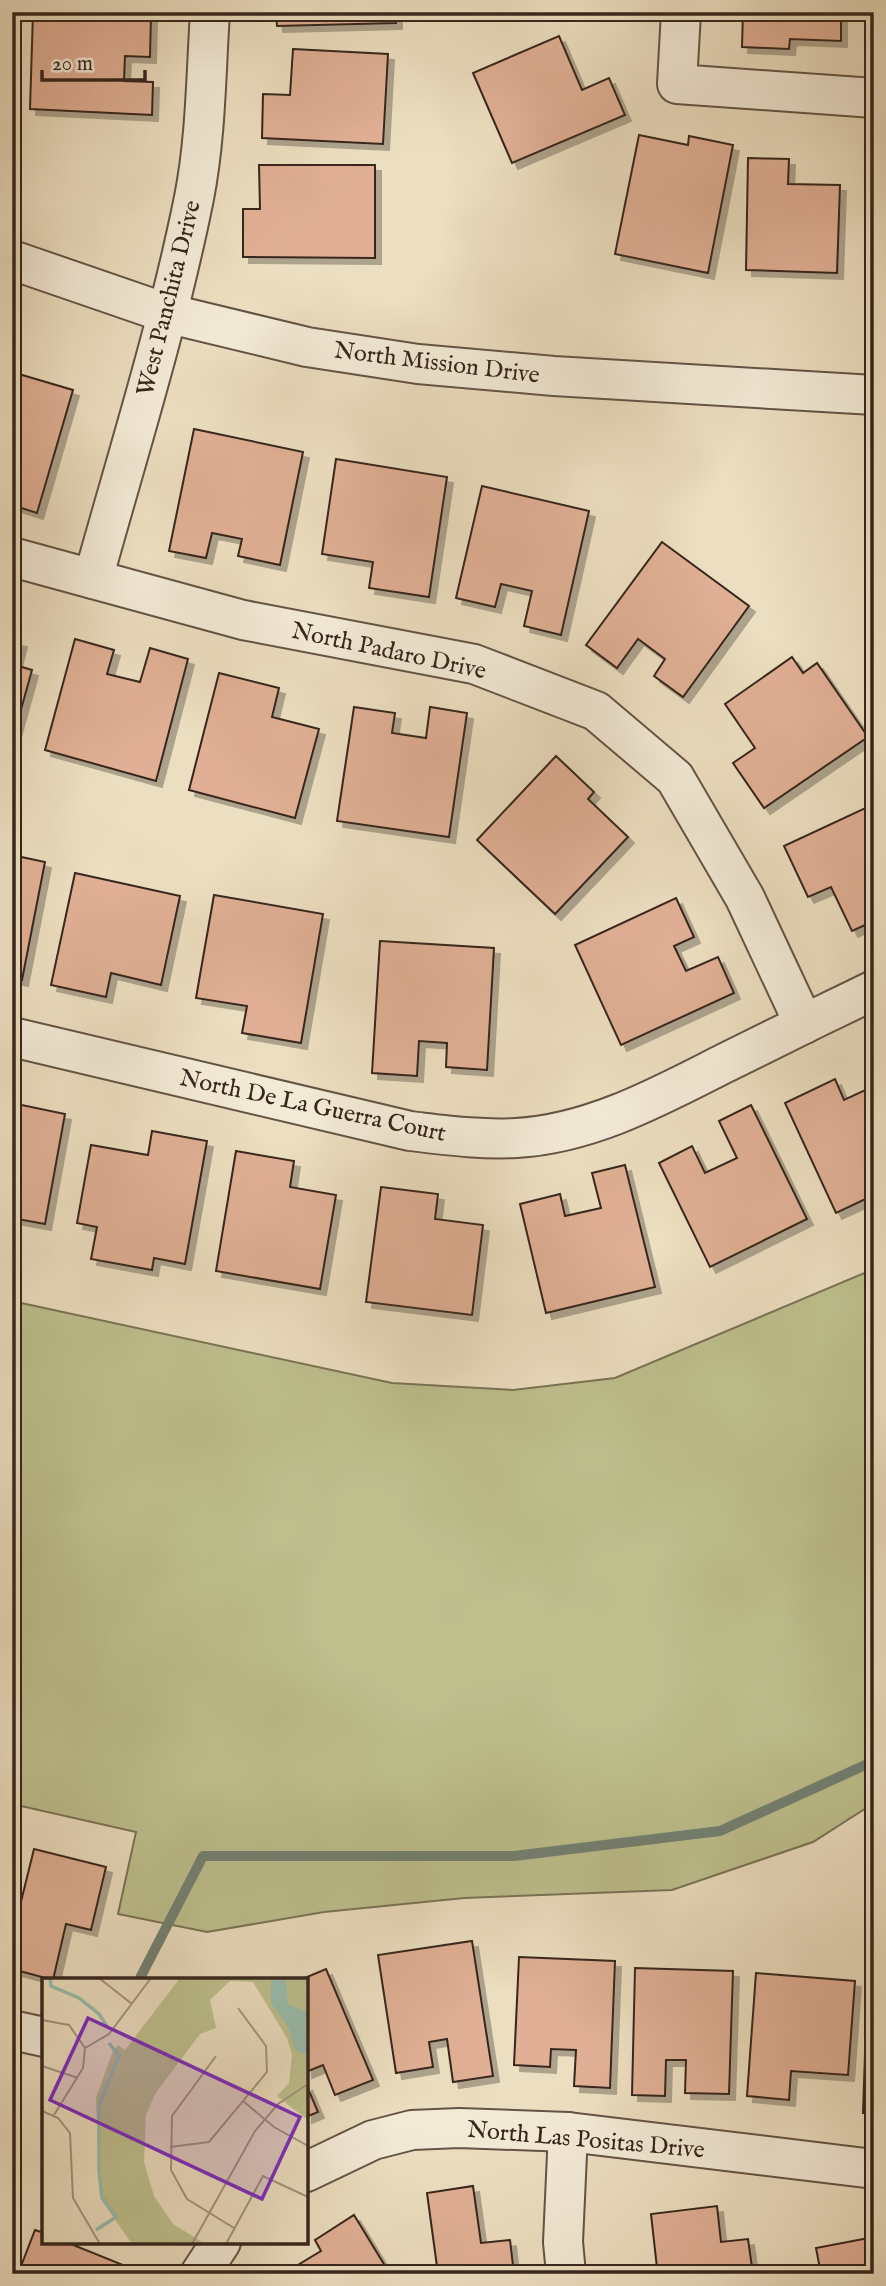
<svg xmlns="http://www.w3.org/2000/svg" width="886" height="2286" font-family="'IM FELL English',serif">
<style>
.green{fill:#bec08e;stroke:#7a7356;stroke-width:2}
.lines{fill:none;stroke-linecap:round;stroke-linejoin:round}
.stream{stroke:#728173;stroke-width:10}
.building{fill:#e0af95;stroke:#37261d;stroke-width:2;filter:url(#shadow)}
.minor-casing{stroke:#645446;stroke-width:42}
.tertiary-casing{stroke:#645446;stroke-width:42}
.minor{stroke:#f3ead6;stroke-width:38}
.tertiary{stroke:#f3ead6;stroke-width:38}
.labels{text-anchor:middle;stroke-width:5;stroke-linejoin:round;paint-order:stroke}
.street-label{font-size:24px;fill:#37261d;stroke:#f3ead6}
.inset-river{fill:none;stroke:#99bdad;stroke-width:3.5}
.inset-road{fill:none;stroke:#a4947f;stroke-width:2}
.view{fill:#7b2cbf;fill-opacity:0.15;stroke:#7b2cbf;stroke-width:3.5}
.inset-edge{fill:none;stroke:#37261d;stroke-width:3.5}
</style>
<defs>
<filter id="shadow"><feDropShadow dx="6" dy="6" stdDeviation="0" flood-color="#0004"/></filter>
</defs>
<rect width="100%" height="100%" fill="#ecdec0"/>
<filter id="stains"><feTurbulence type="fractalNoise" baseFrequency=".00286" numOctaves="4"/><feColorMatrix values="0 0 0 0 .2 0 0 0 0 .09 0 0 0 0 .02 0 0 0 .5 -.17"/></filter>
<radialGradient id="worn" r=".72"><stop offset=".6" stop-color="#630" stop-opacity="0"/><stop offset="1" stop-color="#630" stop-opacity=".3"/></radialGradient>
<polygon class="green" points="874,1269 874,1803 813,1842 672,1890 464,1898 324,1912 207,1932 118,1914 136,1832 12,1804 12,1301 392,1383 513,1390 615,1378"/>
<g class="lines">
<polyline class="stream" points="139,1980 203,1856 514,1856 720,1831 874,1761"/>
</g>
<g class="building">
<polygon points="33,12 151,15 150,57 125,56 124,81 153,82 152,115 30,109"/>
<polygon points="276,12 396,12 396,23 277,26"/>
<polygon points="743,12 841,12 841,41 790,39 789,49 742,47"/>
<polygon points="559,36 582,90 609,78 625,115 512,163 473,73"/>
<polygon points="293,49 388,54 383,144 262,138 263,94 290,95"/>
<polygon points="639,135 688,145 689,136 733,145 708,273 615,254"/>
<polygon points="748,158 789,159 788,184 840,185 837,273 746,270"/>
<polygon points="259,165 375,165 375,258 243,257 243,209 260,209"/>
<polygon points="870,181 874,181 874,272 869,272"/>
<polygon points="12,372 73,390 37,513 12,505"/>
<polygon points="194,429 303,452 280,565 238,556 242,539 212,533 206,558 169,551"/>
<polygon points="336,459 447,477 429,597 369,588 373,562 322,554"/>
<polygon points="482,486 589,511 561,635 524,626 532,591 501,584 495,607 456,598"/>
<polygon points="662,542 749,606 683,697 654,676 665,659 638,639 617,668 586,645"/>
<polygon points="12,639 21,641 15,665 32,670 12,742"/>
<polygon points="75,639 114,650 107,674 140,682 150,648 188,659 156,781 45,750"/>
<polygon points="792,657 803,673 817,663 868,737 764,808 733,763 755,748 725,704"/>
<polygon points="219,673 279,688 272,717 319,729 295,818 189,790"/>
<polygon points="354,707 395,713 392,733 426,738 430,707 467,713 449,837 337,821"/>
<polygon points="556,756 594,792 588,799 628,837 555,914 477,840"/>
<polygon points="874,804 874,921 852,931 831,887 808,897 784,846"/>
<polygon points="12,855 45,862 22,980 12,978"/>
<polygon points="75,873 180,896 161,985 111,973 106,997 51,985"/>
<polygon points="214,895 323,914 301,1043 242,1033 247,1006 196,998"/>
<polygon points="676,898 694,937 674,946 686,971 718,957 734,993 621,1045 575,945"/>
<polygon points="380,941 494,948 487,1070 446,1067 447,1043 419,1041 417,1076 372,1073"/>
<polygon points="835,1079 844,1100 874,1086 874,1195 836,1213 785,1103"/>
<polygon points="12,1103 65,1114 45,1224 12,1218"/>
<polygon points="751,1105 807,1219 710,1267 659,1163 692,1146 705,1173 737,1158 719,1121"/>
<polygon points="152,1131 207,1141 185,1264 154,1258 152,1270 91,1259 97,1227 77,1223 91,1145 148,1155"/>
<polygon points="236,1151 294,1161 290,1187 336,1195 320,1289 216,1271"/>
<polygon points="625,1165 655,1287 546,1313 520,1204 560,1194 565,1216 601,1208 592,1173"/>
<polygon points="381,1187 438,1194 435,1219 483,1225 472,1315 366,1302"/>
<polygon points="34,1849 106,1867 91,1930 66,1924 53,1980 12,1969 12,1938"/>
<polygon points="472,1941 493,2076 453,2082 447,2039 429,2042 433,2067 396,2073 378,1955"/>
<polygon points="519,1957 615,1961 610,2088 574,2086 576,2050 551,2049 550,2067 514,2065"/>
<polygon points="635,1968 733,1971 729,2094 685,2093 686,2060 666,2060 665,2096 632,2095"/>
<polygon points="326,1969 373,2080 335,2095 323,2065 306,2072 306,1980 300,1980"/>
<polygon points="756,1973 855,1981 848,2075 791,2071 789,2100 747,2096"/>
<polygon points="867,1995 874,1995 874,2113 863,2113"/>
<polygon points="306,2084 318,2112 306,2117"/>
<polygon points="473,2186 481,2243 510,2240 514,2274 438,2274 427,2193"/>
<polygon points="717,2206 721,2242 748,2239 753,2274 625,2274 657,2268 651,2214"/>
<polygon points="354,2215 390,2274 296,2274 293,2268 321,2251 315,2240"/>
<polygon points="35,2230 44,2233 44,2242 66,2242 128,2267 126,2274 18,2274"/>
<polygon points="874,2237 874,2274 821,2274 816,2248"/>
</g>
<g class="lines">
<defs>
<g id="minor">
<polyline points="681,12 677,84 874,98"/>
<polyline points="12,557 243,620 474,664 596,711 675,778 745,898 804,1024"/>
<path d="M93,579C128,453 168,327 194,198C206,137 206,74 210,12"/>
<path d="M12,1037L410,1131C445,1135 480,1140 516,1138C591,1134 660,1096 725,1063C775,1038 824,1014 874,990"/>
<polyline points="12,2030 44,2037"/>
<polyline points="306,2172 373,2140 412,2130 459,2128 568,2132 874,2169"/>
<polyline points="200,2274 221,2242"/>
<polyline points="566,2274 563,2242 568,2132"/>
</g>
<polyline id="tertiary" points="12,260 166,313 307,347 418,364 554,376 874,395"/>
</defs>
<use href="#minor" class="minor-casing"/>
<use href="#tertiary" class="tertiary-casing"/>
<use href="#minor" class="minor"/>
<use href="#tertiary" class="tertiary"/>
</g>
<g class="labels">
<g class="street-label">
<text transform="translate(168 298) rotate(-76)" y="8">West Panchita Drive</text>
<text transform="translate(437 362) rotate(7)" y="8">North Mission Drive</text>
<text transform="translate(389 650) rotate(12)" y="8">North Padaro Drive</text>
<text transform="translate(313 1105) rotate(12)" y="8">North De La Guerra Court</text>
<text transform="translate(586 2139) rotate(5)" y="8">North Las Positas Drive</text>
</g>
</g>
<g transform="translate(42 1978)">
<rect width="266" height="266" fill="#ecdec0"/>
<path d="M138,0H266V142L235,118L247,105L250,77L245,60L211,4L188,3L168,22L174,50L158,56L113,116L104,137L102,184L112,218L131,246L160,264L90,266L58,220L54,120L70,75L76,67L83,72Z" fill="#bec08e"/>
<path d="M244,1L246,26L266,34V77L254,73L246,49L229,25V2Z" fill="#99bdad"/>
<path class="inset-river" d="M8,0L9,8L37,20L57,36L65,48M54,252L74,239L60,219L57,193V127L77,78L67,65"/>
<path class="inset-road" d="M57,0L90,26M0,42L27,47L43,70L41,90L12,137M43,70L67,56L109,0M174,78L130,138L129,192L145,221L192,250M0,88L36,100M201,123L232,149L266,168M0,133L16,140L28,155L31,220L58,266M128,169L167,164L225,94L224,68L196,30M150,266L213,153L236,126L266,106M184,266L221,198L266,219"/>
<path class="view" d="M46,40L258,139L220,221L8,122Z"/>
<rect width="266" height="266" class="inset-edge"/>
</g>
<rect width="886" height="2286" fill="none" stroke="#ecdec0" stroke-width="42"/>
<rect x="14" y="14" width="858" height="2258" fill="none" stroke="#37261d" stroke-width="3.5"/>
<rect x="21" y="21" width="844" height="2244" fill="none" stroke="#37261d" stroke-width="2"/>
<path d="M42 70v10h103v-10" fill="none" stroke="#37261d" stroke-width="3.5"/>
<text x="52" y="70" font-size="21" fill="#37261d" stroke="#f3ead6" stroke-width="5" paint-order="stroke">20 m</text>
<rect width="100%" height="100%" filter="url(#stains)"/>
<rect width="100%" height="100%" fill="url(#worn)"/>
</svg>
